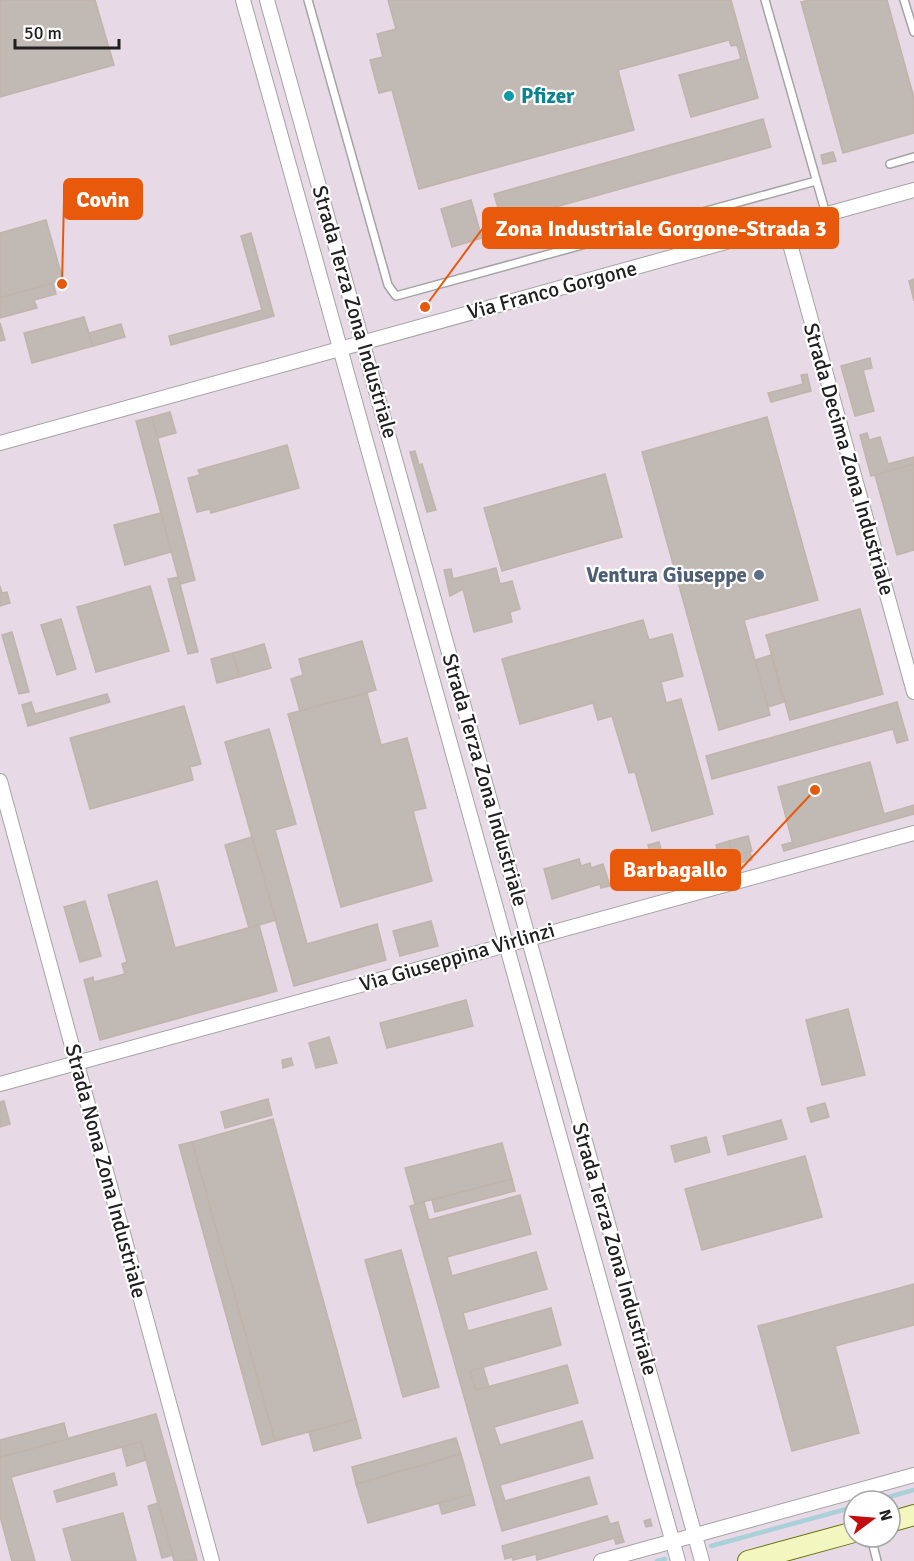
<svg xmlns="http://www.w3.org/2000/svg" width="914" height="1561" font-family="Signika,sans-serif">
<style>
.industrial{fill:#e8d9e6;fill-rule:evenodd}
.lines{fill:none;stroke-linecap:round;stroke-linejoin:round}
.stream{stroke:#aad0da;stroke-width:4.5}
.building{fill:#c0b9b4;stroke:#c1b4aa;stroke-width:1.5}
.service-casing{stroke:#a4a4a4;stroke-width:10}
.minor-casing{stroke:#a4a4a4;stroke-width:16}
.secondary-casing{stroke:#68720c;stroke-width:22}
.service{stroke:#fff;stroke-width:7}
.minor{stroke:#fff;stroke-width:14}
.secondary{stroke:#f4f6bf;stroke-width:20}
.culture-dot{fill:#0f9aa8;stroke:#fff;stroke-width:2}
.service-dot{fill:#5c6f8a;stroke:#fff;stroke-width:2}
.labels{text-anchor:middle;stroke-width:4.5;stroke-linejoin:round;paint-order:stroke}
.culture-label{font-size:21px;font-weight:bold;fill:#0d838f;stroke:#fff;text-anchor:start}
.street-label{font-size:21px;fill:#202020;stroke:#fff}
.service-label{font-size:21px;font-weight:bold;fill:#4e5e75;stroke:#fff;text-anchor:end}
.leader{fill:none;stroke:#e8590c;stroke-width:2}
.callout-dot{fill:#e8590c;stroke:#fff;stroke-width:2}
.callout{fill:#e8590c;stroke:#e8590c;stroke-width:2}
.callout-label{font-size:22px;text-anchor:middle;font-weight:bold;fill:#fff}
</style>
<rect width="100%" height="100%" fill="#f0ede7"/>
<path class="industrial" d="M0,0H914V1561H0ZM854,1501H890V1537H854Z"/>
<g class="lines">
<g class="stream">
<polyline points="874,1501 914,1490"/>
<polyline points="711,1546 854,1507"/>
<polyline points="657,1561 665,1559"/>
</g>
</g>
<g class="building">
<polygon points="0,0 95,0 114,65 0,97"/>
<polygon points="388,0 731,0 758,98 691,117 679,75 741,59 737,45 731,46 729,40 618,70 634,130 419,189 392,90 379,93 370,60 383,57 377,34 396,29"/>
<polygon points="809,0 887,0 914,98 914,133 843,153 801,2"/>
<polygon points="763,119 771,147 502,222 494,194"/>
<polygon points="833,152 836,161 823,164 821,155"/>
<polygon points="471,200 482,238 452,247 441,209"/>
<polygon points="46,220 63,280 0,298 0,233"/>
<polygon points="251,233 274,316 171,345 169,336 262,310 241,236"/>
<polygon points="914,279 914,301 909,281"/>
<polygon points="53,283 56,294 34,300 37,308 0,318 0,298"/>
<polygon points="84,317 93,346 32,363 24,333"/>
<polygon points="0,323 5,340 0,341"/>
<polygon points="121,324 125,337 93,346 89,333"/>
<polygon points="870,358 872,368 863,370 874,411 855,416 841,366"/>
<polygon points="807,374 811,391 771,402 768,393 803,384 801,375"/>
<polygon points="170,412 176,433 157,438 152,417"/>
<polygon points="152,417 195,580 180,584 136,421"/>
<polygon points="767,417 818,600 744,620 770,715 719,730 642,452"/>
<polygon points="867,433 869,440 880,437 888,464 914,457 914,464 871,476 860,435"/>
<polygon points="287,445 299,488 211,513 210,509 197,512 188,478 200,475 198,470"/>
<polygon points="415,451 419,465 422,464 436,510 427,512 410,452"/>
<polygon points="914,464 914,550 897,555 875,475"/>
<polygon points="605,474 622,537 502,571 484,508"/>
<polygon points="161,513 171,552 125,565 114,525"/>
<polygon points="496,568 500,584 512,581 520,609 510,612 512,622 474,632 463,589 450,596 444,570 451,569 453,579"/>
<polygon points="178,577 198,652 188,654 168,579"/>
<polygon points="0,586 2,593 7,592 10,603 0,606"/>
<polygon points="150,586 169,651 96,672 77,607"/>
<polygon points="860,609 883,694 790,720 766,635"/>
<polygon points="61,619 76,669 57,675 41,625"/>
<polygon points="643,620 649,640 672,634 683,676 661,682 666,703 681,699 713,814 652,831 635,772 629,773 612,716 598,720 593,703 520,724 502,659"/>
<polygon points="12,632 29,692 19,694 2,635"/>
<polygon points="362,641 376,690 300,711 291,679 303,675 299,659"/>
<polygon points="264,644 271,668 239,677 233,653"/>
<polygon points="233,653 239,677 217,683 211,659"/>
<polygon points="771,655 784,702 768,707 755,660"/>
<polygon points="367,693 381,745 407,738 426,808 413,811 432,881 341,907 288,714"/>
<polygon points="107,694 110,702 28,726 22,705 31,702 35,714"/>
<polygon points="897,702 908,740 897,743 893,729 712,779 706,756"/>
<polygon points="184,706 201,764 190,767 193,780 90,809 70,738"/>
<polygon points="269,729 296,824 275,830 307,944 377,924 386,960 294,986 225,742"/>
<polygon points="870,762 884,814 914,805 914,814 794,848 778,787"/>
<polygon points="748,836 752,851 733,856 729,841"/>
<polygon points="252,837 276,920 249,928 225,845"/>
<polygon points="729,841 732,855 720,858 716,845"/>
<polygon points="659,842 668,873 684,868 687,877 660,885 648,845"/>
<polygon points="793,842 794,848 784,851 782,845"/>
<polygon points="750,852 752,860 735,864 733,856"/>
<polygon points="579,859 581,866 590,863 591,868 603,864 610,886 601,888 600,884 552,899 544,869"/>
<polygon points="157,881 175,948 259,925 277,991 100,1040 84,980 93,977 94,982 125,974 122,964 127,962 108,895"/>
<polygon points="85,901 101,956 80,962 64,907"/>
<polygon points="431,921 438,946 400,956 393,931"/>
<polygon points="466,1000 473,1026 387,1048 380,1023"/>
<polygon points="848,1009 865,1075 822,1085 806,1020"/>
<polygon points="329,1037 337,1063 316,1068 309,1043"/>
<polygon points="291,1058 293,1065 283,1068 282,1060"/>
<polygon points="268,1099 272,1115 225,1128 221,1112"/>
<polygon points="4,1101 10,1124 0,1127 0,1102"/>
<polygon points="825,1103 829,1117 811,1122 807,1108"/>
<polygon points="273,1119 356,1419 275,1441 192,1142"/>
<polygon points="781,1120 787,1139 728,1155 723,1136"/>
<polygon points="706,1137 710,1152 675,1162 671,1146"/>
<polygon points="192,1142 275,1441 262,1445 179,1145"/>
<polygon points="502,1143 512,1179 415,1204 405,1168"/>
<polygon points="805,1156 822,1217 702,1250 685,1189"/>
<polygon points="512,1179 515,1191 435,1212 432,1200"/>
<polygon points="520,1195 531,1234 447,1257 452,1276 536,1252 547,1289 463,1313 468,1331 551,1308 561,1345 470,1371 476,1390 567,1365 578,1403 494,1427 500,1445 582,1421 593,1458 500,1485 505,1501 589,1477 597,1504 502,1531 410,1206 424,1202 429,1220"/>
<polygon points="401,1250 439,1387 403,1397 365,1260"/>
<polygon points="914,1284 914,1325 835,1346 859,1433 792,1451 758,1326"/>
<polygon points="483,1367 489,1387 476,1390 470,1371"/>
<polygon points="156,1414 197,1560 174,1561 141,1442 11,1477 35,1561 12,1561 0,1516 0,1457"/>
<polygon points="356,1419 361,1438 314,1451 309,1432"/>
<polygon points="64,1423 68,1439 0,1457 0,1440"/>
<polygon points="456,1438 461,1454 356,1484 352,1467"/>
<polygon points="141,1442 146,1460 127,1466 122,1447"/>
<polygon points="461,1454 472,1494 368,1523 356,1484"/>
<polygon points="114,1473 117,1485 57,1502 54,1491"/>
<polygon points="472,1494 475,1505 442,1514 439,1503"/>
<polygon points="158,1503 173,1555 162,1558 148,1506"/>
<polygon points="123,1513 136,1561 72,1561 63,1529"/>
<polygon points="607,1516 610,1524 618,1522 622,1536 537,1560 536,1554 513,1560 512,1557 505,1559 502,1546"/>
<polygon points="650,1519 652,1526 646,1527 644,1521"/>
<polygon points="622,1536 624,1542 616,1544 614,1538"/>
</g>
<g class="lines">
<defs>
<g id="service">
<polyline points="308,0 388,285 396,296 816,181"/>
<polyline points="765,0 826,214"/>
<polyline points="904,0 914,32"/>
<polyline points="890,164 914,157"/>
<polyline points="871,1537 877,1561"/>
</g>
<g id="minor">
<polyline points="243,0 678,1561"/>
<polyline points="267,0 702,1561"/>
<polyline points="785,226 914,692"/>
<polyline points="0,443 914,190"/>
<polyline points="0,781 212,1561"/>
<polyline points="0,1084 914,833"/>
<polyline points="601,1561 914,1475"/>
</g>
<g id="secondary">
<polyline points="890,1522 914,1515"/>
<polyline points="748,1561 854,1532"/>
</g>
</defs>
<use href="#service" class="service-casing"/>
<use href="#minor" class="minor-casing"/>
<use href="#secondary" class="secondary-casing"/>
<use href="#service" class="service"/>
<use href="#minor" class="minor"/>
<use href="#secondary" class="secondary"/>
</g>
<circle class="culture-dot" cx="509" cy="96" r="6"/>
<circle class="service-dot" cx="759" cy="575" r="6"/>
<g class="labels">
<g class="culture-label">
<text x="521" y="103">Pfizer</text>
</g>
<g class="street-label">
<text transform="translate(552 290) rotate(-15)" y="7">Via Franco Gorgone</text>
<text transform="translate(355 312) rotate(74)" y="7">Strada Terza Zona Industriale</text>
<text transform="translate(849 459) rotate(74)" y="7">Strada Decima Zona Industriale</text>
<text transform="translate(485 780) rotate(74)" y="7">Strada Terza Zona Industriale</text>
<text transform="translate(457 957) rotate(-16)" y="7">Via Giuseppina Virlinzi</text>
<text transform="translate(106 1171) rotate(75)" y="7">Strada Nona Zona Industriale</text>
<text transform="translate(615 1249) rotate(74)" y="7">Strada Terza Zona Industriale</text>
</g>
<g class="service-label">
<text x="747" y="582">Ventura Giuseppe</text>
</g>
</g>
<path class="leader" d="M62 284L64 199M425 307L483 228M815 790L740 870"/>
<g class="callout-dot">
<circle cx="62" cy="284" r="6"/>
<circle cx="425" cy="307" r="6"/>
<circle cx="815" cy="790" r="6"/>
</g>
<g class="callout">
<rect x="64" y="179" width="78" height="40" rx="6"/>
<rect x="483" y="208" width="355" height="40" rx="6"/>
<rect x="611" y="850" width="129" height="40" rx="6"/>
</g>
<g class="callout-label">
<text x="103" y="207">Covin</text>
<text x="661" y="236">Zona Industriale Gorgone-Strada 3</text>
<text x="675" y="877">Barbagallo</text>
</g>
<g transform="translate(872 1519) rotate(74)"><circle r="28" fill="#ffffff" stroke="#a6a6a6" stroke-width="1.5"/>
<path d="M0-4.5L10 22L0 15L-10 22Z" fill="#c30d0f"/>
<text y="-9" font-size="16" font-weight="bold" text-anchor="middle" fill="#202020">N</text>
</g>
<path d="M15 39v9h104v-9" fill="none" stroke="#202020" stroke-width="3"/>
<text x="24" y="39" font-size="18" fill="#202020" stroke="#ffffff" stroke-width="4.5" paint-order="stroke">50 m</text>
</svg>
